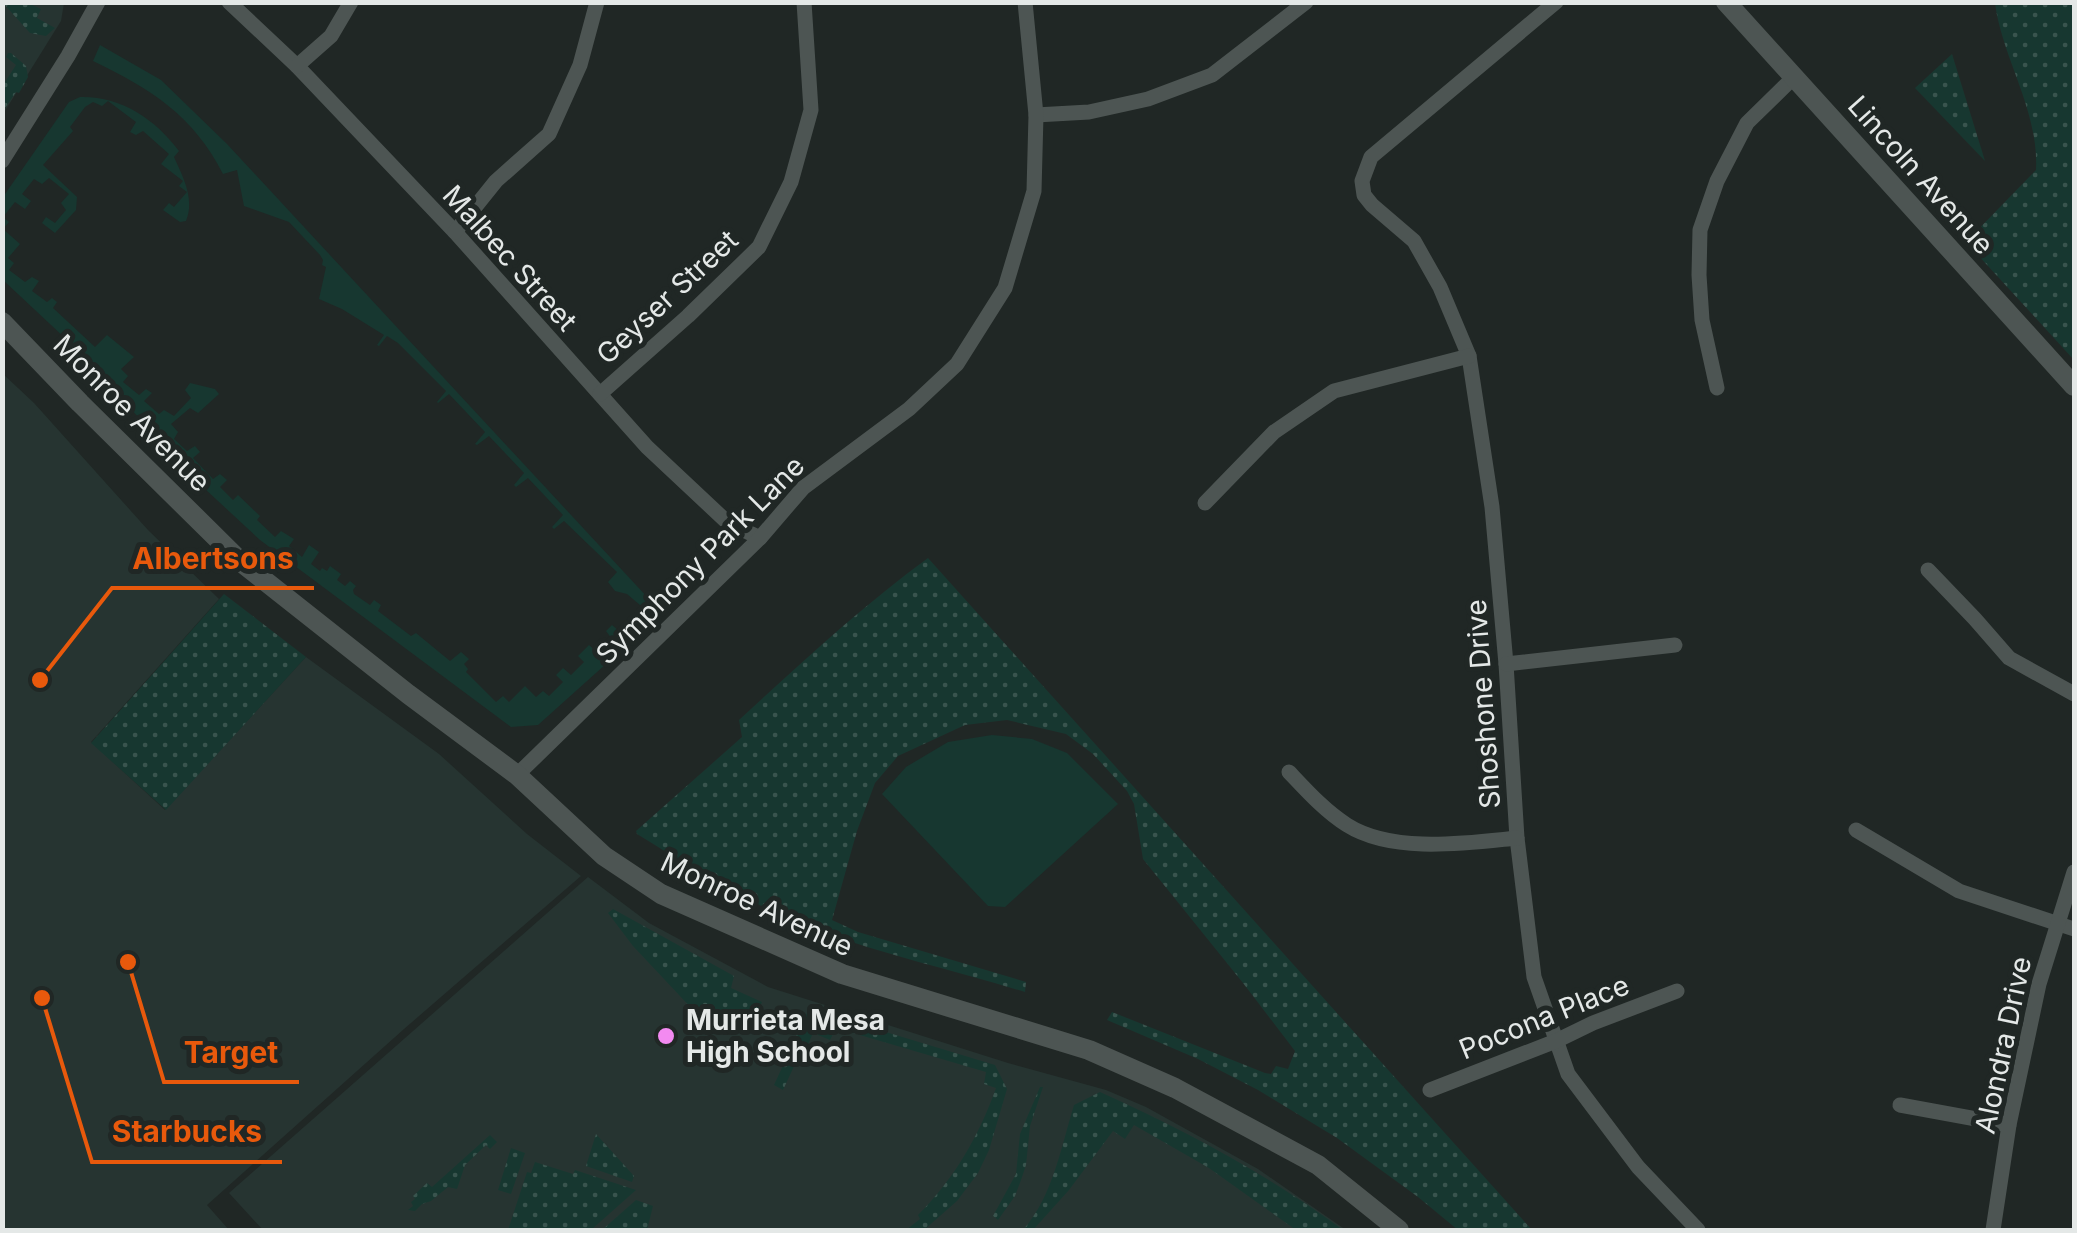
<svg xmlns="http://www.w3.org/2000/svg" width="2077" height="1233" font-family="Inter,sans-serif">
<style>
.built{fill:#263431}
.grass{fill:url(#grass-dots)}
.garden{fill:#173730}
.lines{fill:none;stroke-linecap:round;stroke-linejoin:round}
.minor{stroke:#4d5553;stroke-width:15}
.tertiary{stroke:#4d5553;stroke-width:20}
.poi-dot{fill:#f38af1;stroke:#202725;stroke-width:4}
.labels{text-anchor:middle;stroke-width:10;stroke-linejoin:round;paint-order:stroke}
.street-label{font-size:28px;fill:#e4e8e7;stroke:#202725}
.poi-label{font-size:28px;font-weight:bold;fill:#e4e8e7;stroke:#202725;text-anchor:start}
.leader{fill:none;stroke:#e8590c;stroke-width:4}
.callout-dot{fill:#e8590c;stroke:#202725;stroke-width:4}
.callout-label{font-size:30px;text-anchor:middle;font-weight:bold;fill:#e8590c;stroke:#202725;stroke-width:10;stroke-linejoin:round;paint-order:stroke}
</style>
<defs>
<pattern id="grass-dots" width="8" height="8" patternUnits="userSpaceOnUse" patternTransform="scale(2.5)"><rect width="8" height="8" fill="#173730"/><path d="M2 2h.1M6 6h.1" fill="none" stroke="#39544e" stroke-width="1.8" stroke-linecap="round"/></pattern>
</defs>
<rect width="100%" height="100%" fill="#202725"/>
<g class="built">
<polygon points="3,3 64,3 61,21 3,114"/>
<polygon points="2,373 34,403 148,530 219,599 91,742 165,810 306,657 439,754 527,834 581,876 404,1029 207,1205 229,1230 3,1230"/>
<polygon points="588,877 649,923 768,987 1008,1063 1106,1090 1146,1107 1258,1169 1346,1230 263,1230 229,1193"/>
</g>
<g class="grass">
<polygon points="3,3 28,3 41,9 37,18 55,28 46,36 30,33"/>
<path d="M1995,3H2074V360L1966,242L2036,170C2039,110 2002,58 1995,3Z"/>
<polygon points="8,53 11,53 26,66 28,77 19,93 16,92 3,111 3,85 16,65 6,57"/>
<polygon points="1952,54 1985,161 1915,88"/>
<path d="M928,558L1532,1230H1458L1418,1197L1337,1138L1258,1090L1198,1059L1107,1020L1112,1012L1265,1073L1271,1074L1276,1066L1288,1069L1295,1051L1243,983L1143,859L1134,804L1127,791L1093,754L1066,734L1007,720L965,725L898,756L875,783L857,831L832,920L858,932L1026,982L1025,992C956,971 886,955 819,931C754,907 695,870 637,834L636,831L742,737L739,720C800,664 861,607 928,558Z"/>
<polygon points="224,594 306,657 166,810 91,743"/>
<polygon points="613,909 734,976 731,988 762,1002 757,1012 741,1026 719,1020 710,1028 633,946 608,913"/>
<path d="M807,1013H823L995,1065L1007,1089L989,1150L978,1173L957,1201L924,1230H906L920,1219L918,1215C954,1179 979,1136 996,1088L984,1084L986,1072L836,1028L830,1040L813,1033L800,1063L796,1062L783,1090L774,1085Z"/>
<polygon points="1040,1087 1043,1087 1030,1126 1026,1165 1021,1180 1015,1196 998,1220 993,1216 1016,1174 1020,1134"/>
<path d="M1100,1092C1187,1131 1267,1174 1343,1230H1296L1209,1168L1134,1125L1125,1139L1113,1131L1069,1190L1033,1230H1023C1053,1196 1061,1147 1074,1105Z"/>
<polygon points="596,1134 634,1176 632,1182 586,1166"/>
<polygon points="490,1135 497,1142 490,1149 486,1145 465,1165 457,1189 448,1187 431,1201 422,1204 415,1211 408,1210 413,1206 411,1202 415,1199 413,1196 427,1183 432,1187"/>
<polygon points="511,1148 525,1153 511,1194 498,1190"/>
<polygon points="535,1162 573,1174 575,1170 636,1190 591,1230 508,1230 527,1172 531,1173"/>
<polygon points="636,1200 653,1206 647,1230 602,1230"/>
</g>
<g class="garden">
<path d="M100,45L161,80L227,144L661,612L657,616H653L627,594L615,591L608,582L617,572L564,521L554,529L552,527L563,515L528,478L516,487L514,485L524,473L489,436L477,445L475,444L485,432L449,394L438,403L437,402L446,391L398,343L387,336L379,346L377,345L384,335L342,309L319,299L326,267L322,265L323,260L320,255L289,222L244,206L237,170L223,174C193,115 151,89 93,61Z"/>
<path d="M80,97C121,96 155,119 179,151L174,157C183,177 195,199 186,221L180,222L163,210L169,203L174,207L187,192L179,186L183,181L161,164L169,154L143,131L136,135L130,132L136,122L108,101L102,106L93,102L85,107L70,127L73,131L43,165L77,197L76,210L55,233L42,223L46,217L55,223L66,210L61,203L69,194L49,178L42,184L34,179L22,194L31,201L25,209L15,202L3,217L9,222L3,229L20,244L8,258L14,263L9,270L25,282L32,277L39,281L32,291L47,302L52,298L57,302L53,308L95,347L107,335L134,357L121,369L128,376L123,382L139,395L146,389L152,393L144,401L159,414L164,410L174,416L191,398L185,390L190,383L215,389L219,394L198,413L190,408L171,424L178,432L174,439L187,451L195,446L200,452L193,458L213,479L220,474L227,480L220,487L233,500L238,495L260,516L257,520L275,537L281,531L294,539L289,546L302,557L309,545L319,552L311,564L320,571L322,568L327,571L330,566L341,574L337,580L345,586L350,581L356,586L353,590L354,594L370,605L374,600L381,605L378,611L411,636L416,633L450,661L461,652L469,659L464,664L468,669L466,672L496,702L503,696L509,702L525,686L536,697L543,691L549,696L563,682L556,675L563,668L571,675L584,662L578,656L589,645L598,653L612,639L606,631L612,625L619,631L626,646L538,725L511,727L260,540L204,488L66,339L3,280V197L69,102Z"/>
<polygon points="992,735 1032,739 1067,753 1118,804 1005,907 988,906 882,794 906,767 948,742"/>
</g>
<g class="lines">
<g class="minor">
<polyline points="229,2 297,66 455,232 647,447 727,522 760,538"/>
<polyline points="1556,2 1371,157 1362,181 1364,195 1372,205 1414,241 1440,287 1469,356 1492,507 1506,664 1517,838 1534,977 1568,1074 1638,1167 1698,1230"/>
<polyline points="297,66 331,36 351,2"/>
<polyline points="1036,115 1089,112 1148,99 1212,75 1306,2"/>
<polyline points="2,161 68,56 98,2"/>
<polyline points="455,232 496,181 549,134 580,65 597,2"/>
<polyline points="1717,388 1702,320 1699,275 1700,230 1717,181 1747,123 1794,77"/>
<polyline points="600,394 688,316 759,247 791,182 811,110 804,2"/>
<polyline points="1205,503 1274,432 1334,391 1469,356"/>
<polyline points="1928,570 1975,619 2009,658 2074,694"/>
<polyline points="1506,664 1675,645"/>
<path d="M1289,772C1307,791 1325,811 1347,825C1393,854 1467,843 1517,838"/>
<polyline points="517,775 760,538 803,488 909,409 957,364 1005,288 1034,191 1036,115 1025,2"/>
<polyline points="1856,830 1959,891 2074,929"/>
<polyline points="1430,1090 1556,1041 1593,1023 1677,991"/>
<polyline points="1900,1105 2009,1125"/>
<polyline points="1993,1230 2009,1125 2039,984 2074,872"/>
</g>
<g class="tertiary">
<polyline points="1726,2 2074,386"/>
<polyline points="2,322 80,403 241,562 408,694 517,775 604,856 661,894 842,974 1089,1050 1175,1088 1318,1165 1399,1230"/>
</g>
</g>
<circle class="poi-dot" cx="666" cy="1036" r="10"/>
<g class="labels">
<g class="street-label">
<text transform="translate(1921 175) rotate(48)" y="10">Lincoln Avenue</text>
<text transform="translate(510 258) rotate(48)" y="10">Malbec Street</text>
<text transform="translate(667 297) rotate(-43)" y="10">Geyser Street</text>
<text transform="translate(132 413) rotate(45)" y="10">Monroe Avenue</text>
<text transform="translate(700 560) rotate(-45)" y="10">Symphony Park Lane</text>
<text transform="translate(1483 704) rotate(-94)" y="10">Shoshone Drive</text>
<text transform="translate(757 904) rotate(25)" y="10">Monroe Avenue</text>
<text transform="translate(1544 1017) rotate(-22)" y="10">Pocona Place</text>
<text transform="translate(2003 1045) rotate(-78)" y="10">Alondra Drive</text>
</g>
<g class="poi-label">
<text x="686" y="1030">Murrieta Mesa<tspan x="686" dy="32">High School</tspan></text>
</g>
</g>
<path class="leader" d="M40 680L112 588H314M128 962L164 1082H299M42 998L92 1162H282"/>
<g class="callout-dot">
<circle cx="40" cy="680" r="10"/>
<circle cx="128" cy="962" r="10"/>
<circle cx="42" cy="998" r="10"/>
</g>
<g class="callout-label">
<text x="213" y="569">Albertsons</text>
<text x="231" y="1063">Target</text>
<text x="187" y="1142">Starbucks</text>
</g>
<rect width="2077" height="1233" fill="none" stroke="#e4e8e7" stroke-width="10"/>
</svg>
